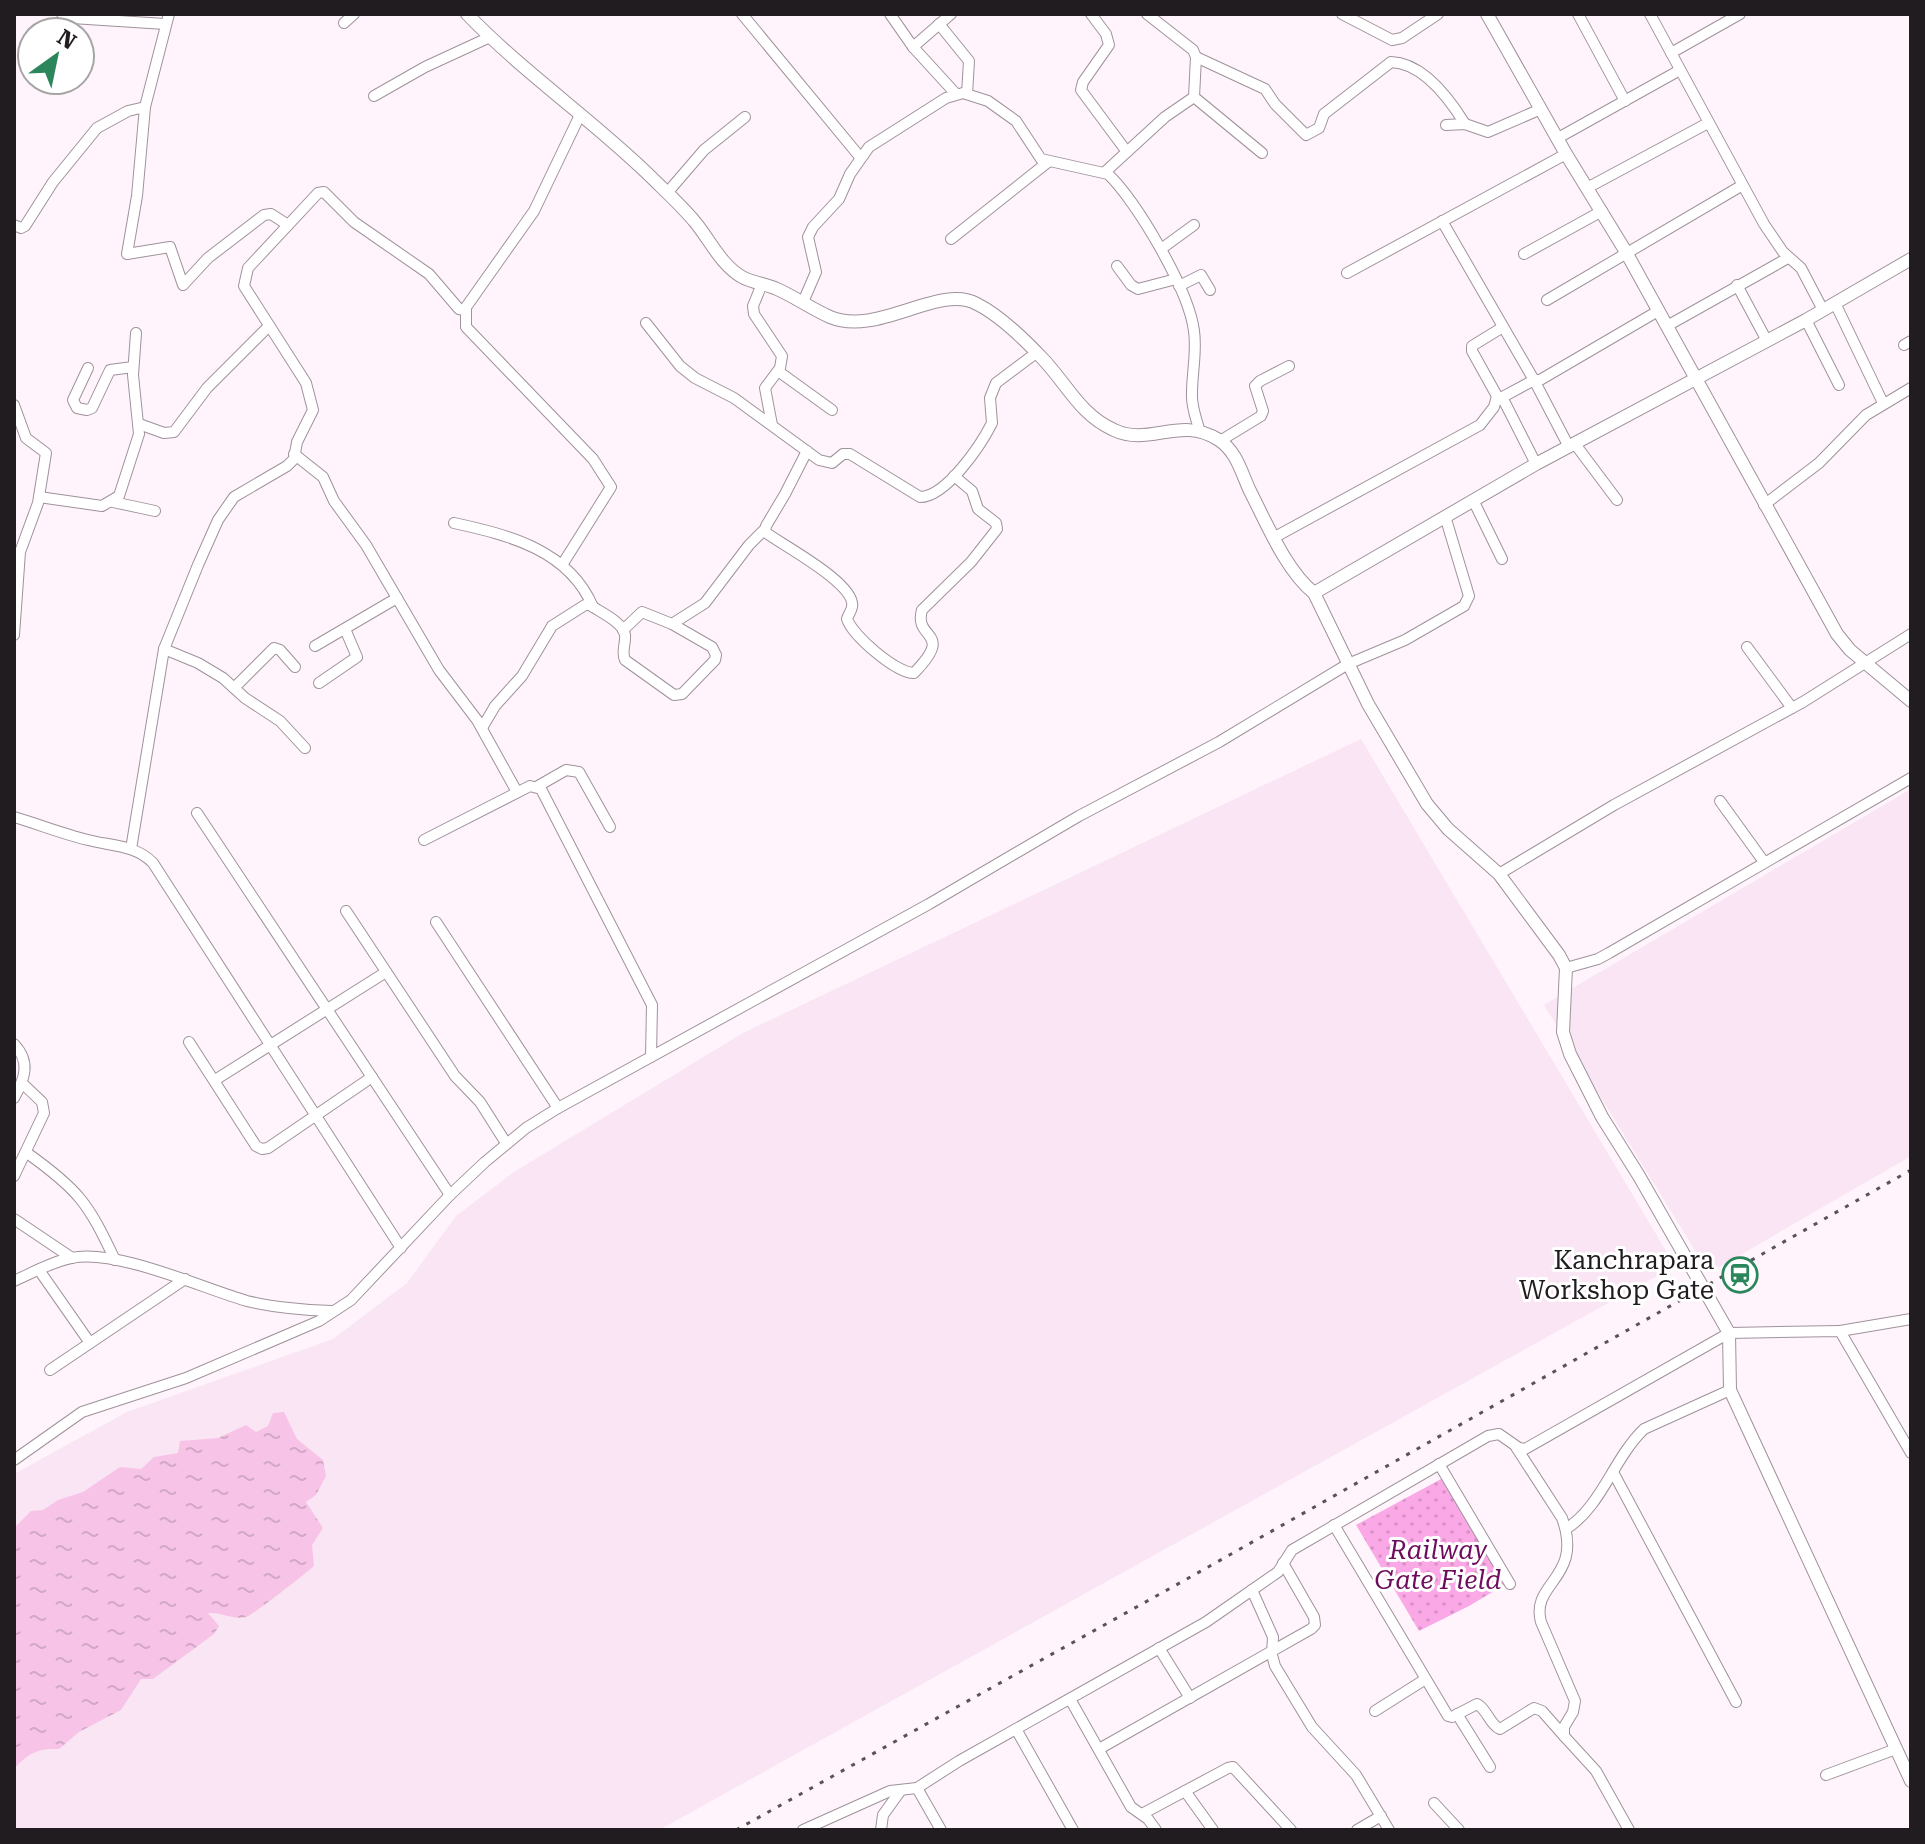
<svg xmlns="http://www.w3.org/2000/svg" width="1925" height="1844" font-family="'Roboto Serif',serif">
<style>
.built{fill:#f9e5f3}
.green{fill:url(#green-dots)}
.water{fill:url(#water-ripples)}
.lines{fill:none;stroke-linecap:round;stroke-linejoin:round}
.minor-casing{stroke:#9f929b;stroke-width:12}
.tertiary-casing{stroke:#9f929b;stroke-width:14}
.minor{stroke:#fff;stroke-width:10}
.tertiary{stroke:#fff;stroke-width:12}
.rail{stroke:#595358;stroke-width:3;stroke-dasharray:4 8;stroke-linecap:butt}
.labels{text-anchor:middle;stroke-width:6;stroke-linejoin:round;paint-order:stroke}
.poi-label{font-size:26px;fill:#201c1f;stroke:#fff;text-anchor:end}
.park-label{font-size:26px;font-style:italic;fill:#6e0c5e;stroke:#fff}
</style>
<defs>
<pattern id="green-dots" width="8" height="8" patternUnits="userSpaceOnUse" patternTransform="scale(2)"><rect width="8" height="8" fill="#fba9e6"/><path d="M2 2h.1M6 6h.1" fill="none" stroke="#d791c5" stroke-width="1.8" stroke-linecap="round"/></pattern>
<pattern id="water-ripples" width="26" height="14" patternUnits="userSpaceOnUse" patternTransform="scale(2)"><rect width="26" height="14" fill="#f7c4e8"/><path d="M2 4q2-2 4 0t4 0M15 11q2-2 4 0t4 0" fill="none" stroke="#d3a8c7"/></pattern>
</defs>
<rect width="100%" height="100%" fill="#fff4fc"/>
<g class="built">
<polygon points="1361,739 1675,1266 659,1830 14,1830 14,1474 127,1412 333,1339 407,1283 456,1216 514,1172 743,1033"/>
<polygon points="1911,789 1911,1156 1709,1273 1544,1005"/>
</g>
<polygon class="green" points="1443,1478 1503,1577 1504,1585 1469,1606 1419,1631 1356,1525"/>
<path class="water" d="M284,1412L297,1439L323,1460L326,1476L316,1495L306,1502L323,1528L312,1545L314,1566C306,1573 252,1616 246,1617C233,1620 222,1612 208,1613L219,1626L214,1634L153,1679H141L121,1710L79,1732L59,1749C38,1748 28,1753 14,1769V1528L31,1511L43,1510L58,1500L83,1492L120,1467L141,1469L154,1457L178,1453L180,1441L218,1438L246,1425L256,1432L268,1426L273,1413Z"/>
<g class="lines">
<defs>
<g id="minor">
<polyline points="62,14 72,18 165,24"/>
<polyline points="742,14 860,157"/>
<polyline points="890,14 913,47 956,94"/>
<polyline points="1091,14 1106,34 1109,45 1083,82 1081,90 1127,152"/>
<polyline points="1147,14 1193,50 1196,57 1194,97"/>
<polyline points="1342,14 1392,40 1402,38 1438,14"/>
<polyline points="1578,14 1625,101"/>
<polyline points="1650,14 1764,224 1783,252 1801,268 1823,310"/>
<polyline points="344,23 354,14"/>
<polyline points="939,24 969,61 967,94"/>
<polyline points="913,47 951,14"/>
<polyline points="1671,53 1740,14"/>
<path d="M1196,57L1265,89L1275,104L1306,135L1319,128L1324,114L1391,62C1423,63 1449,98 1465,124"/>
<polyline points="374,96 425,67 490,37"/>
<polyline points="145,107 137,196 127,254 170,247 183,285 208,258 264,215 271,214 288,225"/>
<polyline points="1446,125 1465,124 1488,132 1541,109"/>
<polyline points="1558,138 1680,70"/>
<polyline points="1105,172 1165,117 1194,97 1262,153"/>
<polyline points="1587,188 1708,123"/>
<polyline points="667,193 704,150 745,117"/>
<polyline points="1442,221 1534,380 1540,380 1658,311"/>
<polyline points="14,225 21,228 25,226 53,182 97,128 128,111 145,107 169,14"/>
<polyline points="951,239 1048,162"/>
<polyline points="1161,249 1194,225"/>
<polyline points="1524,254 1602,211"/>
<polyline points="1117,266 1131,285 1138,289 1176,279"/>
<polyline points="1347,273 1566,154"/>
<polyline points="762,284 753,306 754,314 782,356 780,368 765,388 772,425"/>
<polyline points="1737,285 1767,341"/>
<polyline points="1179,286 1201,275 1210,290"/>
<polyline points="1547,300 1741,186"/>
<path d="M803,302L816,272L808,237L813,227L839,199L850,174L869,147L946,98L963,93L988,101L1016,121L1041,159L1108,174C1137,202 1189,290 1194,331C1197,352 1192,372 1192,393C1191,405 1196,418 1199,429"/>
<polyline points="1835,303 1883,403"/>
<polyline points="466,309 466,327 593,459 611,487 562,565"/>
<polyline points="1806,320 1839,385"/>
<path d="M646,323L680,366L695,378L734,398L819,460L832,463L843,454H850L920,497C946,497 981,445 992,423L990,398L996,383L1036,353"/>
<polyline points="1667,326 1788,258"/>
<polyline points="1904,345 1911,341"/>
<polyline points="88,368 73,400 77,408 87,410 92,408 110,370 133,367"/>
<polyline points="778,371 832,410"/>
<polyline points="1502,397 1536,464"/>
<polyline points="1497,400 1534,380 1569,447"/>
<polyline points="14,405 26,438 46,453 38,503 20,552 14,635"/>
<polyline points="139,424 164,433 174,432 207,388 269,326"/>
<polyline points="1220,441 1261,416 1263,411 1255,386 1260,381 1289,366"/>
<polyline points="1575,444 1617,500"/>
<path d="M807,451L785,494L766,526L765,532C782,545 857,584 852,607C851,612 848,615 847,619C853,636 896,673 914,673C956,630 913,641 922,610L971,562L997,529L996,523L978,509L972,491L954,476"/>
<polyline points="294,454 323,477 334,501 366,545 439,670 477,720 517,792"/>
<polyline points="39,497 102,506 119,496 139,434 133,375 136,333"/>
<polyline points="1473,500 1502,559"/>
<polyline points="113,502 155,511"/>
<polyline points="1764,505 1819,463 1866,415 1911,388"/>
<path d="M454,523C509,535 569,550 593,607"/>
<polyline points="1275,537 1480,425 1494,407 1497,396 1472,351 1472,346 1503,327"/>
<polyline points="623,630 642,612 672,624 705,603 749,545 765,529"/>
<polyline points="315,646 397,598"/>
<polyline points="1747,647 1792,708"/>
<polyline points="164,649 198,663 223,678 245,698 280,721 305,748"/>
<polyline points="319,683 357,657 345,629"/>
<polyline points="234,688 274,648 280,650 295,667"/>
<path d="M482,728L495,706L522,676L552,626L585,605H590C600,612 623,622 625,635C626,644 621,651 625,660L674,695L682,694L715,660L716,655L712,647L672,624"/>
<polyline points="538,786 566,770 579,772 610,827"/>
<polyline points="1720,801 1764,862"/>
<polyline points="197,813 450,1195"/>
<path d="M14,817C38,824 63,834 88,840C111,846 136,845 153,863L401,1248"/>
<polyline points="424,840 530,786 541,789 652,1005 651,1057"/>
<polyline points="131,849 164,649 198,565 218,520 234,497 287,466 294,459 297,442 313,410 306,383 244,286 248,268 318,193 324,192 354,222 429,274 459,309 464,310 534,211 580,115"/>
<polyline points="1499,874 1614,805 1803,702 1911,634"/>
<polyline points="346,911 455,1076 480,1102 506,1143"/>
<polyline points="436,922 558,1108"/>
<polyline points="1566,968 1598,959 1609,953 1911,778"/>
<polyline points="189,1042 256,1146 262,1149 268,1148 372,1077"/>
<path d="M14,1044C31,1062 25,1078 14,1098"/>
<polyline points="215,1080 386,972"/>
<path d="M27,1153C79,1190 88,1203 115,1260"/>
<polyline points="14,1176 44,1113 42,1102 22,1083"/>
<polyline points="14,1219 72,1258"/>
<polyline points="39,1270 90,1343"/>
<path d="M14,1281C32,1273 51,1262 71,1258C115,1248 202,1288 247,1301C276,1308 303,1310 332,1311"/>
<polyline points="1840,1331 1911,1319"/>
<polyline points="50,1370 185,1279"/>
<path d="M1516,1447L1562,1518C1584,1579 1530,1582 1541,1622L1575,1701L1573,1712L1564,1727V1736L1596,1771L1629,1830"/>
<polyline points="14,1460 82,1412 186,1378 319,1321 351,1300 450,1195 485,1162 526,1128 558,1108 929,904 1079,816 1219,742 1348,664 1405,640 1464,606 1469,596 1445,516"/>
<polyline points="1439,1464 1510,1584"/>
<polyline points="1613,1472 1736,1702"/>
<path d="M1334,1525L1448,1716L1452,1717L1477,1704C1488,1710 1489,1724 1500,1729L1534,1708L1542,1711L1564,1736"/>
<path d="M1566,1529C1602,1506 1613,1459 1644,1429L1730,1390"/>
<polyline points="1252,1590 1273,1637 1272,1655 1275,1666 1312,1727 1356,1775 1389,1830"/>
<polyline points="1159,1648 1190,1698"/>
<polyline points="1070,1699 1131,1807 1148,1819 1156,1830"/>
<polyline points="1375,1711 1424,1680"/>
<polyline points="1457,1714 1490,1767"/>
<polyline points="1016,1729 1073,1830"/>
<polyline points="1099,1749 1311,1629 1315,1625 1314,1617 1283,1563"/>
<polyline points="1826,1775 1896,1749"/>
<polyline points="917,1788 941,1830"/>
<polyline points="1185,1791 1213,1830"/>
<polyline points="1434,1803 1459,1830"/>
<polyline points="1142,1814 1228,1768 1233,1767 1291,1830"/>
<polyline points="803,1830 890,1791 917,1788 959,1761 1206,1622 1278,1572 1292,1550 1488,1436 1499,1434 1519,1448 1525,1449 1729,1333 1840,1331 1911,1453"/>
<polyline points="881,1830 883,1815 901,1790"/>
<polyline points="1357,1830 1381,1816"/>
</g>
<g id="tertiary">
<path d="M467,14C523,72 590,118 648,174C664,190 681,205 695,222C710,240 721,265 742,277C753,283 766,284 777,289C795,297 812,309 830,317C878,337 939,283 977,304C1001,316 1024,339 1042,358C1067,384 1080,415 1114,430C1150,447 1180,415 1219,440C1237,452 1241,472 1250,491C1266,522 1286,571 1314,593"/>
<polyline points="1487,14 1566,154 1626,252 1837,634 1850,650 1911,701"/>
<polyline points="1911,259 1806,320 1536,464 1314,593 1368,704 1427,804 1448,829 1499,874 1559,955 1566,968 1563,1032 1570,1054 1602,1117 1639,1176 1729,1333 1730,1390 1911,1781"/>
</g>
</defs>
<use href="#minor" class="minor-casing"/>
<use href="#tertiary" class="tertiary-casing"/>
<use href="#minor" class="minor"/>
<use href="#tertiary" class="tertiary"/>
<polyline class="rail" points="736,1830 1194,1575 1911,1170"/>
</g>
<defs>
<symbol id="station-ring" viewBox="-11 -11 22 22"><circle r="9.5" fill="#fff" stroke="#2c865c" stroke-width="1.5"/><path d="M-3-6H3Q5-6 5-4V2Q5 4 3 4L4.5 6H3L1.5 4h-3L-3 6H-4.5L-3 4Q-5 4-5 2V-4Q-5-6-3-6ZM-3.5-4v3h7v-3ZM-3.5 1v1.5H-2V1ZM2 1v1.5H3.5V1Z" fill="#2c865c"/></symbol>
</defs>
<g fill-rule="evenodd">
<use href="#station-ring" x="1720" y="1255" width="40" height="40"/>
</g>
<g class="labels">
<g class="poi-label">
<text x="1714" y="1269">Kanchrapara<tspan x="1714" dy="30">Workshop Gate</tspan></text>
</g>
<g class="park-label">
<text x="1438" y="1559">Railway<tspan x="1438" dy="30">Gate Field</tspan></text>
</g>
</g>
<rect width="1925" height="1844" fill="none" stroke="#201c1f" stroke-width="32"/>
<g transform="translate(56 56) rotate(33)"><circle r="38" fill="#ffffff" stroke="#a6a4a5" stroke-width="2"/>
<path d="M0-6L14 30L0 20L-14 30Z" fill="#2c865c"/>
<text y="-12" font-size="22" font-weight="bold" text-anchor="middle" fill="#201c1f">N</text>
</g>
</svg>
